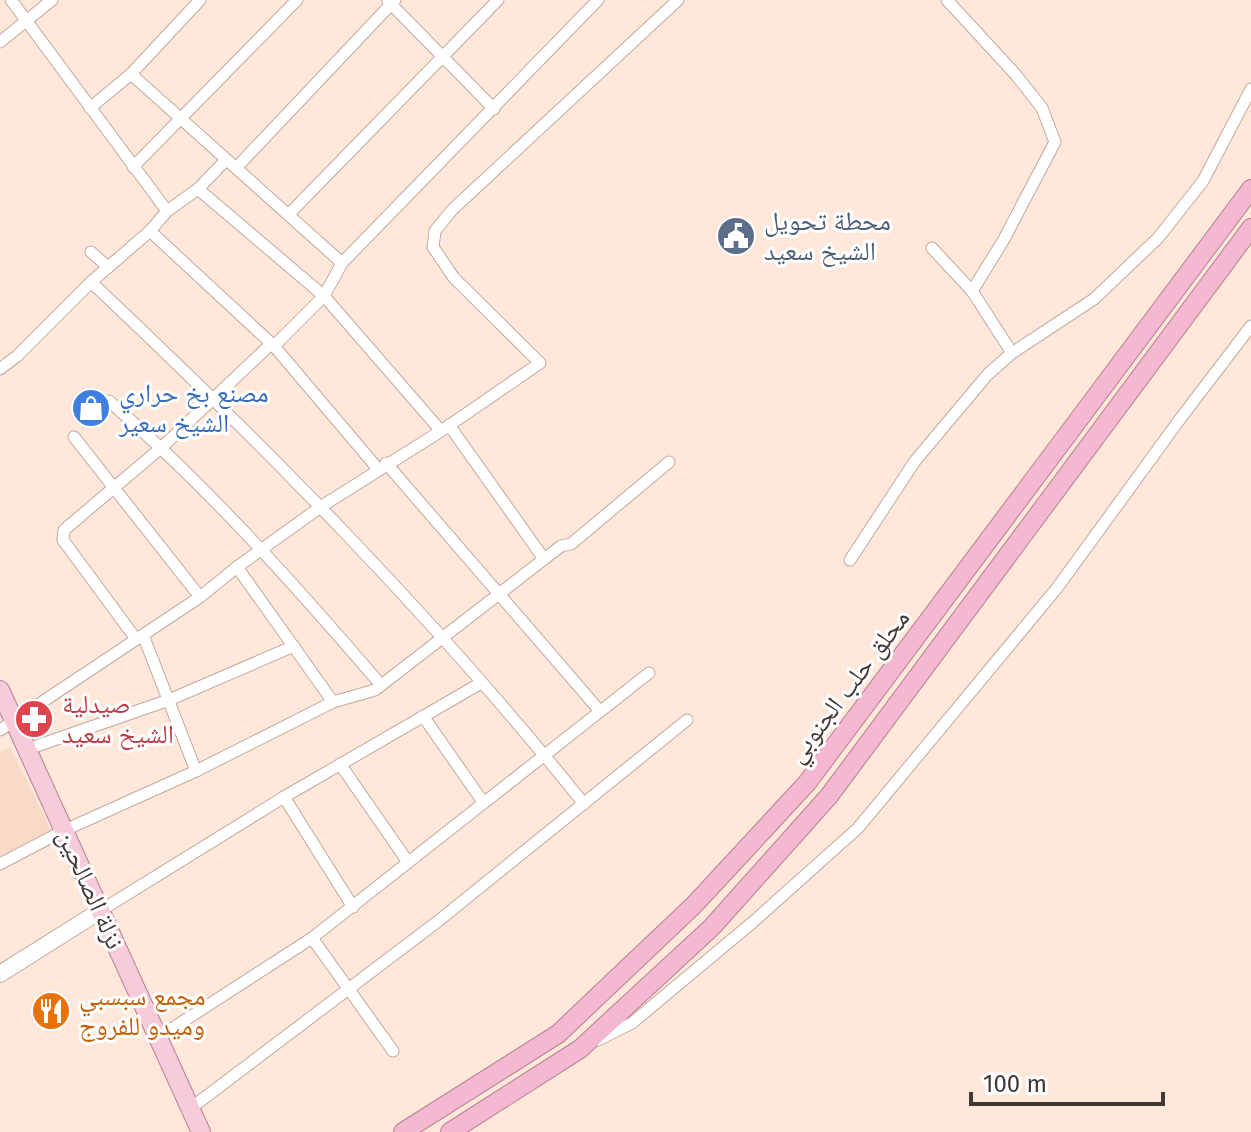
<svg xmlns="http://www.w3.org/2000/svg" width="1251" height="1132" font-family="'Fira Sans','Noto Naskh Arabic',sans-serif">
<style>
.built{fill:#f8d9c8}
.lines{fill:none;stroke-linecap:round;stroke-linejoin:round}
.minor-casing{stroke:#c0a99d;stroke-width:13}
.secondary-casing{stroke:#c0a99d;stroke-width:18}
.primary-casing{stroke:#b48092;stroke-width:20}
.trunk-casing{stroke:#b48092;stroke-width:20}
.minor{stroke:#fff;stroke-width:11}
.secondary{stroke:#fff;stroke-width:16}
.primary{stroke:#f7cadc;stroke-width:18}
.trunk{stroke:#f4b8d0;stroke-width:18}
.labels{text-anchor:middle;stroke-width:6;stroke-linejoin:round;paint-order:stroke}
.service-label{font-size:26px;fill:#4e5e75;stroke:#fff;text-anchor:start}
.shop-label{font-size:26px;fill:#366cbe;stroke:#fff;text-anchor:start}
.street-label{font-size:26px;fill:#423934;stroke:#fff}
.health-label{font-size:26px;fill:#be3a42;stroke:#fff;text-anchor:start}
.food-label{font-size:26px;fill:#c56008;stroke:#fff;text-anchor:start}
</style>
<rect width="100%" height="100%" fill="#ffe7da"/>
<polygon class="built" points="10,747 51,830 0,857 0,753"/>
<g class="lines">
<defs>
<g id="minor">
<polyline points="11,0 167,211"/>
<polyline points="947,0 1016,75 1042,108 1055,142 1003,241 972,291"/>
<polyline points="388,1 494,109"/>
<polyline points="0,42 52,0"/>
<polyline points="131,74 342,263"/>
<polyline points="90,108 131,74 200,0"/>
<polyline points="133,167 297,0"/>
<polyline points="236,168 395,0"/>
<polyline points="198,189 324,296 441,431"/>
<polyline points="289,214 498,0"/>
<polyline points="150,231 274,346 378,469"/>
<polyline points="932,248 972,291 1012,353"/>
<polyline points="91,252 108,267"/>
<path d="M91,282C265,446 434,617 584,804"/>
<polyline points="274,346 324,296 342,263 598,0"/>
<polyline points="0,369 17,356 91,282 150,231 167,211 198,189 225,161"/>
<path d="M109,401C209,488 295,585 381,685"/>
<polyline points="449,425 544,559"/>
<polyline points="74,437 200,597"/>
<polyline points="386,463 599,710"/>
<polyline points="850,560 915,461 988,374 1012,353 1094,299 1158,238 1203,181 1251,89"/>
<polyline points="237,567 333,702"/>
<polyline points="143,635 196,771"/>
<polyline points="136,639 63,540 64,530 162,447 271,344"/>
<polyline points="423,716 483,802"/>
<polyline points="0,730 200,597 237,567 322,506 441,431 540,363 454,278 433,247 435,231 452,210 678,0"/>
<polyline points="25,750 169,700 294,646"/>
<polyline points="340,764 408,862"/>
<polyline points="284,797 353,907"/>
<polyline points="0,864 65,830 196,771 333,702 375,690 561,546 571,544 669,462"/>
<polyline points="100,911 284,797 481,683"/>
<polyline points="312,938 393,1051"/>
<polyline points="159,1037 312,938 649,673"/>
<polyline points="598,1040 632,1023 753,922 858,828 1057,588 1180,419 1251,326"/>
<polyline points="191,1108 437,922 687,720"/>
</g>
<polyline id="secondary" points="0,974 100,911"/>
<polyline id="primary" points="0,690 201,1132"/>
<g id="trunk">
<polyline points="403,1132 558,1034 694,905 807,783 1251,189"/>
<polyline points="450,1132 580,1049 712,927 829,796 1251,228"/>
</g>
</defs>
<use href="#minor" class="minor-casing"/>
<use href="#secondary" class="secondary-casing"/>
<use href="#primary" class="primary-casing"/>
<use href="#trunk" class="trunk-casing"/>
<use href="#minor" class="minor"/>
<use href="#secondary" class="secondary"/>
<use href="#primary" class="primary"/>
<use href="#trunk" class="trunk"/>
</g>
<defs>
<symbol id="civic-disc" viewBox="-11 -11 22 22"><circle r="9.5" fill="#5c6f8a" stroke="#fff"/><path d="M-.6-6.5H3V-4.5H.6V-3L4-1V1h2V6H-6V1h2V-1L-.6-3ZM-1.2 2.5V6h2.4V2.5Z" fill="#fff"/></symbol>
<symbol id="shop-disc" viewBox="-11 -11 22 22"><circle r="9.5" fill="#3f7fe0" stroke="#fff"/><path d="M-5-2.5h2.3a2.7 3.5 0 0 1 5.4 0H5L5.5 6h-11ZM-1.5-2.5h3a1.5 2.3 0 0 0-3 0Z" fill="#fff"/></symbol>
<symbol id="pharmacy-disc" viewBox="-11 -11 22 22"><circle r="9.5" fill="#e0444e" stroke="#fff"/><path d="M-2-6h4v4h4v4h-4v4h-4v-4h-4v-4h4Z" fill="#fff"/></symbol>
<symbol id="restaurant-disc" viewBox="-11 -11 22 22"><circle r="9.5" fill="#e8710a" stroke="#fff"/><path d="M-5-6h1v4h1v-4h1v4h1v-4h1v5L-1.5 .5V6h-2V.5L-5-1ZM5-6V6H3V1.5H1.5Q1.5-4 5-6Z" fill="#fff"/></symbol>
</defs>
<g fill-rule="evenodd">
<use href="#civic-disc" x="714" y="214" width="44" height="44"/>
<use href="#shop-disc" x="69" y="386" width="44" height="44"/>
<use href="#pharmacy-disc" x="12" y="697" width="44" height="44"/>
<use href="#restaurant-disc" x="29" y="989" width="44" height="44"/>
</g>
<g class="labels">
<g class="service-label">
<text x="764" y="230">محطة تحويل<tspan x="764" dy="30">الشيخ سعيد</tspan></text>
</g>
<g class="shop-label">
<text x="119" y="402">مصنع بخ حراري<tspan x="119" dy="30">الشيخ سعير</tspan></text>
</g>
<g class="street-label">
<text transform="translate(848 686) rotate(-53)" y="9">محلق حلب الجنوبي</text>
<text transform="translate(91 889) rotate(66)" y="9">نزلة الصالحين</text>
</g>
<g class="health-label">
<text x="62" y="713">صيدلية<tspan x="62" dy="30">الشيخ سعيد</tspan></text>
</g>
<g class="food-label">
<text x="79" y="1005">مجمع سبسبي<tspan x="79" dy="30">وميدو للفروج</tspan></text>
</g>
</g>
<path d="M971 1092v12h192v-12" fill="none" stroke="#423934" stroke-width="4"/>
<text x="983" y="1092" font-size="24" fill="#423934" stroke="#ffffff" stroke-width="6" paint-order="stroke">100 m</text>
</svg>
